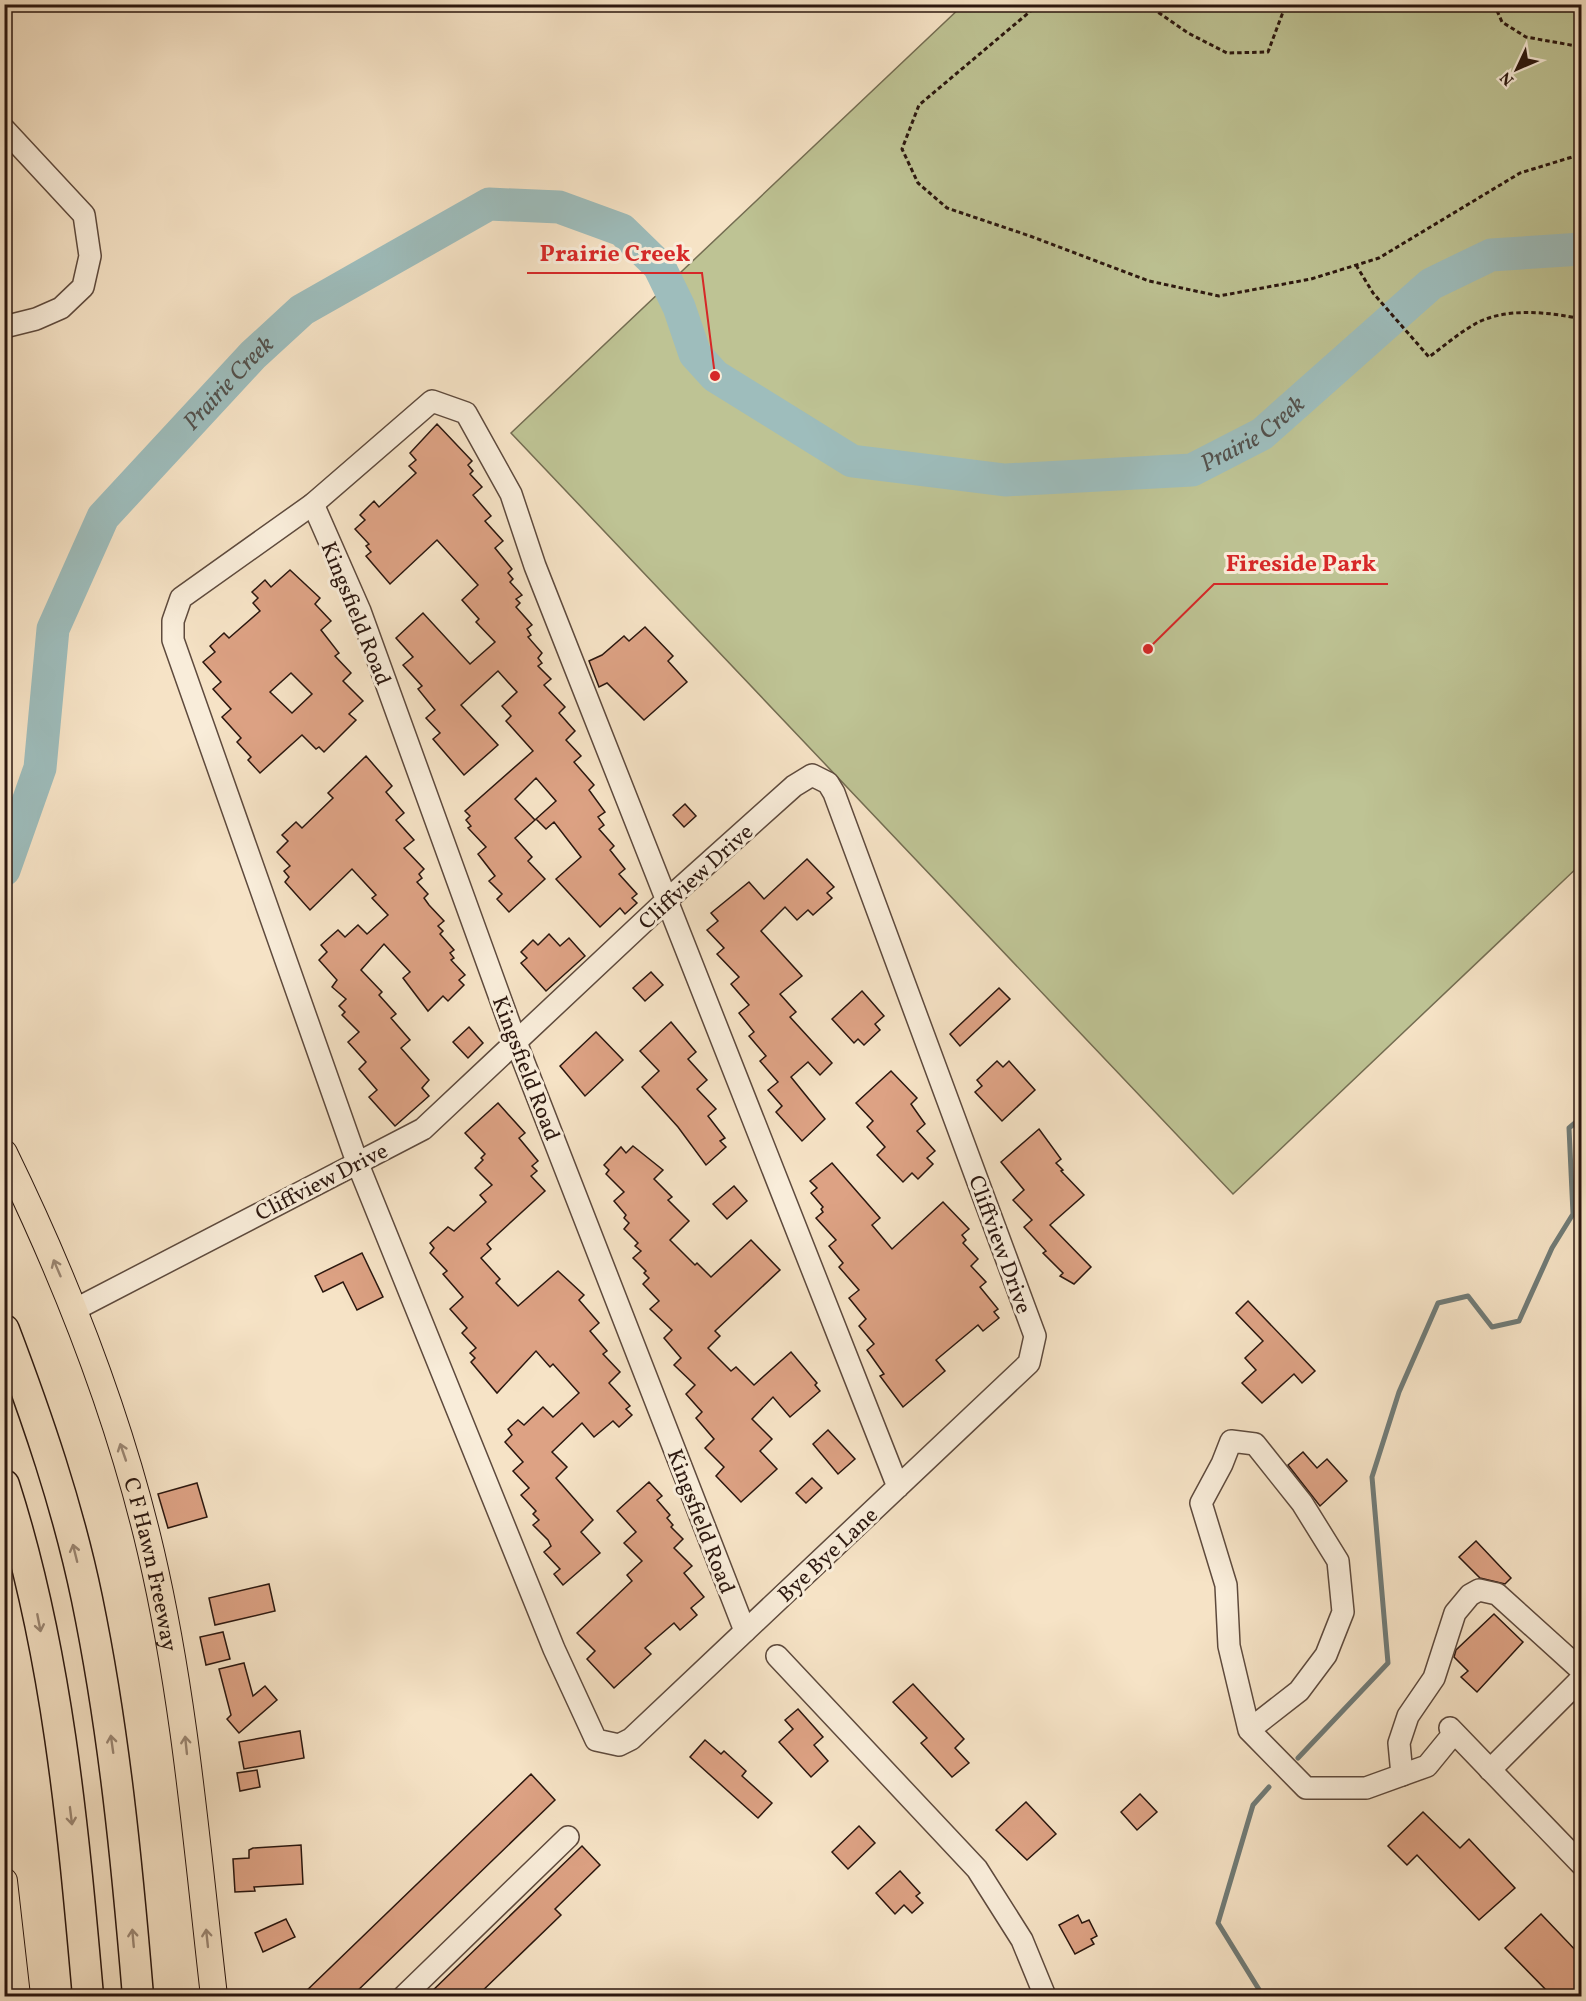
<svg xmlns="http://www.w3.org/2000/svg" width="1586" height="2001" font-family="Vollkorn,serif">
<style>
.green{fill:#bec394;stroke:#746d52;stroke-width:1.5}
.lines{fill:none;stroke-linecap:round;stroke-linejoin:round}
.stream{stroke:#707b77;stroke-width:5}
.river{stroke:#9ebdbc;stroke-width:33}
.building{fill:#dda284;stroke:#2b170f;stroke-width:1.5;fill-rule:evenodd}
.minor-casing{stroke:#5e4a3d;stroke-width:24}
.major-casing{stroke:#2b170f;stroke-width:28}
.highway-casing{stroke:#2b170f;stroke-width:33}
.path{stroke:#2b170f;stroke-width:3;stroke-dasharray:4.5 3;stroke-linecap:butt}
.minor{stroke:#f9edda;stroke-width:21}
.major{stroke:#f6e3c6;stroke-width:26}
.highway{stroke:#f6e3c6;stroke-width:30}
.oneway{stroke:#9b8774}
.labels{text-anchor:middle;stroke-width:6;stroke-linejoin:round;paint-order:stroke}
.street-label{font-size:22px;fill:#2b170f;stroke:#f9edda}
.water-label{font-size:24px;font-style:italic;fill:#53514c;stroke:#f9edda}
.leader{fill:none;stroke:#d62828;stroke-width:2}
.callout-dot{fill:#d62828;stroke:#f9edda;stroke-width:2}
.callout-label{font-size:24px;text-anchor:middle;font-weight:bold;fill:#d62828;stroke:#f9edda;stroke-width:6;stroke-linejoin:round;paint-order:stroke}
</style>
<rect width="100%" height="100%" fill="#f6e3c6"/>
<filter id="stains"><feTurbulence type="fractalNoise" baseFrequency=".00333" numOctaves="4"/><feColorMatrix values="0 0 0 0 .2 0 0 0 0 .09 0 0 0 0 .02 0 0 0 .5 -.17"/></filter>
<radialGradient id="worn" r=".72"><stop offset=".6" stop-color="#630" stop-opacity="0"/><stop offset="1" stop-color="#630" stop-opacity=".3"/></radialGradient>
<polygon class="green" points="963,5 1581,5 1581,864 1233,1194 511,433"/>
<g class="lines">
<g class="stream">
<polyline points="1298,1758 1388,1663 1372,1477 1399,1392 1438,1303 1468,1296 1492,1327 1519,1321 1552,1248 1573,1214 1569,1128 1582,1117"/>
<polyline points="1263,1996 1218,1923 1253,1805 1269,1787"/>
</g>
<path class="river" id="s1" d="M4,870L40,768L53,629L103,517L253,355L302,310L489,204L559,207L622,230L659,266L679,307L695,354L715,376L852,461L1005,480L1192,470L1262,434L1431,284L1491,255L1582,249"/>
</g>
<g class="building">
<polygon points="437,424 472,461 468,465 473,471 470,474 482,487 473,495 491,516 485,521 503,541 495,548 512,569 508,573 513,579 510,582 522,595 516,599 520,603 516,607 532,625 527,629 531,635 528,637 542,653 538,658 542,663 538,666 551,679 544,685 565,707 559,713 575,731 566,740 581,756 574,762 594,785 589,790 605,812 598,817 604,825 599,829 614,846 610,850 625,869 619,874 637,894 632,898 637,903 625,914 620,908 600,927 556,879 581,857 554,822 546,829 536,819 556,801 536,778 515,799 535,820 515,838 532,857 528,861 545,879 509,912 497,899 502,894 489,881 495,876 478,854 486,847 468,828 471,826 466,820 470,816 465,811 533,751 506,721 511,716 502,706 517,692 498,671 461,705 498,745 464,775 433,739 440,733 426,718 435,710 418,689 422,686 403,665 413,657 396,638 423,613 470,664 495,642 476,622 479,619 462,600 478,585 437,540 390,584 366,556 371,552 366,546 369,544 355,529 365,520 360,515 374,501 379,507 416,473 409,466 416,460 410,453"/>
<path d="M290,570L320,598L315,604L331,621L321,630L339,653L335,656L351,673L343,681L363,701L349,714L356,720L324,752L319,747L316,749L302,735L260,773L248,760L251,757L237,742L241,738L222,717L231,709L213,689L221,682L203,662L215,652L210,646L224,633L229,638L260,611L253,603L258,598L252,592L265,580L271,587ZM291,673L312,694L292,713L270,692Z"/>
<polygon points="645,627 673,656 668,661 687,682 644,720 607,683 599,687 589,661 602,655 624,636 629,641"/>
<polygon points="366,756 392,786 386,792 404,813 396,820 414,840 404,848 424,869 419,874 422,878 417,882 428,894 424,898 429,905 444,921 438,926 443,931 440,934 454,950 450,953 454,958 451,960 465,975 459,980 464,985 448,1001 443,996 428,1011 403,978 410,972 384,944 361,970 382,992 379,995 396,1014 391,1018 410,1040 401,1048 429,1080 422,1088 429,1096 395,1126 369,1097 377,1090 359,1069 366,1062 348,1042 359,1032 342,1015 345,1012 339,1006 346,999 332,987 337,980 319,960 327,952 321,945 338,930 345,937 358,925 367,934 388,915 372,898 376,895 352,869 310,910 285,882 289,877 284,871 290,866 277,852 288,841 282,835 296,822 302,828 333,798 328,793"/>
<polygon points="685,804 696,816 684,827 673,815"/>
<polygon points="807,859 834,887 827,893 832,898 813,915 808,910 797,920 785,907 761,931 802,976 780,994 796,1012 790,1017 832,1063 820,1075 808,1062 791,1077 825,1119 802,1141 776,1112 782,1106 768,1090 778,1082 760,1061 766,1056 749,1036 754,1032 739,1013 749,1005 731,984 739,977 717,954 724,948 707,930 718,921 711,913 749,882 764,899"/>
<polygon points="549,934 560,946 569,938 585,956 546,991 521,963 527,958 521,952 533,940 538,945"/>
<polygon points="651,972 663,985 645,1001 633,988"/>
<polygon points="999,988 1010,999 960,1046 950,1034"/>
<polygon points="862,991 884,1016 875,1024 880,1030 864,1045 858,1039 854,1043 832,1019"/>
<polygon points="671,1022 696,1052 688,1059 707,1080 697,1089 716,1109 708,1116 725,1138 720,1141 726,1147 706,1165 678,1127 642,1087 659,1071 640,1051"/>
<polygon points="469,1027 483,1043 468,1058 453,1042"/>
<polygon points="596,1032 623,1060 585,1096 560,1066"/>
<polygon points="997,1061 1003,1067 1009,1061 1035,1090 1002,1121 975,1092 982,1086 977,1080"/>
<polygon points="891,1071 917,1098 911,1104 925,1124 917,1131 935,1151 927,1158 933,1164 918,1179 912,1173 903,1182 877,1155 885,1147 867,1127 873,1121 856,1103"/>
<polygon points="498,1103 525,1133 519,1138 538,1161 532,1166 537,1171 531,1176 545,1191 487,1244 491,1249 481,1258 500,1279 496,1283 518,1306 558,1271 584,1295 579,1300 599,1323 590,1331 607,1351 603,1354 620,1372 609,1383 630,1406 626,1409 632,1415 619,1427 613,1421 594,1437 582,1423 552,1452 567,1467 556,1478 593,1520 581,1532 600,1553 563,1585 554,1574 560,1569 544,1552 551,1546 548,1540 533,1525 539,1520 533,1514 536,1511 521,1495 529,1488 513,1471 523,1462 505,1442 512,1435 508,1429 518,1420 524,1425 543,1407 553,1417 579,1393 553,1364 550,1367 536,1351 497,1393 471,1362 475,1358 470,1353 476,1348 462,1333 467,1328 450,1309 463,1297 443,1274 447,1271 430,1253 434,1248 430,1243 448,1227 454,1231 486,1202 480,1195 492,1185 475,1168 483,1160 481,1158 485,1154 465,1133"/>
<polygon points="1039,1129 1061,1159 1056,1163 1063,1170 1061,1171 1084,1195 1050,1225 1091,1267 1074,1284 1060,1276 1063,1273 1043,1253 1046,1251 1024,1227 1032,1220 1013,1200 1024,1190 1001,1162"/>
<polygon points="633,1146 663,1170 654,1179 672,1197 668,1200 689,1221 670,1240 695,1265 697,1263 711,1277 751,1240 780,1270 715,1331 720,1336 708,1348 731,1371 736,1367 754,1385 791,1352 817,1383 815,1385 820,1391 790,1417 773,1397 752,1419 772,1439 760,1451 777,1469 741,1502 716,1476 724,1467 705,1448 714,1439 696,1418 702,1412 686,1394 695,1385 674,1365 681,1358 664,1338 672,1330 650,1309 659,1301 643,1284 649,1278 644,1273 646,1271 633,1258 641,1251 635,1246 638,1243 624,1229 629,1223 624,1218 626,1215 614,1201 624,1192 606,1174 609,1170 604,1165 621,1147 626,1153"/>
<polygon points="832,1163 880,1218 872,1225 892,1249 943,1202 969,1229 962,1235 966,1240 963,1243 978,1259 971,1266 986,1282 980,1287 998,1309 994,1312 999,1318 983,1331 978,1325 936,1360 945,1371 903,1407 880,1376 884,1374 867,1350 874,1344 859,1326 866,1319 849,1298 859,1290 839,1267 843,1263 829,1246 836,1240 816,1218 823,1212 821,1209 823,1207 811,1193 817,1188 810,1181"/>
<polygon points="734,1186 747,1201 727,1219 713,1204"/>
<polygon points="362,1253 383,1297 357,1310 343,1282 323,1292 315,1276"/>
<polygon points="1248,1301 1315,1371 1302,1383 1294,1374 1262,1403 1242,1383 1256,1370 1245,1358 1263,1341 1236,1313"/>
<polygon points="828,1430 855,1459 838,1474 813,1444"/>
<polygon points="1303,1452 1317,1468 1327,1459 1347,1481 1320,1506 1288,1465"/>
<polygon points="812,1478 822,1488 806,1503 796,1493"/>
<polygon points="649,1482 662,1496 657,1500 670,1515 667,1518 673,1525 671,1527 683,1539 674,1548 692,1566 684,1573 704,1597 691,1608 697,1615 680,1630 674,1623 645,1648 651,1654 614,1688 587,1659 595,1651 577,1633 632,1581 627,1575 642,1561 624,1543 636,1532 617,1511"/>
<polygon points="197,1483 207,1517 168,1528 158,1494"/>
<polygon points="1476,1541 1511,1578 1505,1584 1480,1578 1459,1557"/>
<polygon points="269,1584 275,1611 215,1625 209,1598"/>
<polygon points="1494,1614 1523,1642 1477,1692 1461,1677 1468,1671 1454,1657 1456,1650"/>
<polygon points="223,1632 230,1659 206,1665 200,1637"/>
<polygon points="244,1663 253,1696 265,1686 277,1700 239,1733 227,1719 231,1715 219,1669"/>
<polygon points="913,1684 964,1739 955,1748 969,1763 952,1777 921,1743 927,1738 893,1702"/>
<polygon points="798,1709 823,1737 814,1745 828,1761 811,1777 779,1742 793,1729 785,1720"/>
<polygon points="300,1731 304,1758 244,1769 239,1742"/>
<polygon points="705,1740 721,1754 724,1751 746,1771 742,1776 772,1803 758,1818 690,1757"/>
<polygon points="257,1770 260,1787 240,1791 237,1773"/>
<polygon points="531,1774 555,1800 352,1996 301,1996"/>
<polygon points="1140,1794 1157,1812 1137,1830 1121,1812"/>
<polygon points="1026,1802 1056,1834 1027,1860 996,1830"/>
<polygon points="1423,1812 1460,1848 1469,1839 1515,1888 1479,1920 1417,1855 1407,1865 1388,1846"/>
<polygon points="859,1826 875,1843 848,1869 832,1852"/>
<polygon points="301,1845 303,1884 254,1887 255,1891 235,1892 233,1859 249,1858 249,1850 253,1848"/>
<polygon points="582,1846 600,1865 555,1909 561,1915 477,1996 427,1996"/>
<polygon points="900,1871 920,1893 916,1896 923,1903 912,1913 904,1905 895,1914 876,1893"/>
<polygon points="1541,1914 1581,1956 1581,1996 1552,1996 1505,1948"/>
<polygon points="1078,1915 1082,1923 1089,1920 1097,1936 1091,1939 1094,1944 1075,1954 1059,1925"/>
<polygon points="286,1919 295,1937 263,1952 255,1933"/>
</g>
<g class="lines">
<defs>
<g id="minor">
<polyline points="4,129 84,215 90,256 83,287 61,308 36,319 4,327"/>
<polyline points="313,504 360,611 516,1042 745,1631"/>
<path d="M74,1310L423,1129L668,899L794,786L812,775L828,783L834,793L1035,1336L1029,1363C896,1489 763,1614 631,1739L619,1745L596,1740L554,1649L357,1162L173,640V621L181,598L313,504L432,401L466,413L511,494L535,566L898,1487"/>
<polyline points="777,1656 977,1869 1022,1940 1045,1996"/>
<polyline points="1450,1728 1582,1865"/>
<polyline points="1249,1730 1229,1646 1226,1585 1201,1503 1222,1464 1231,1441 1255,1444 1302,1503 1338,1561 1343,1612 1326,1655 1299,1691 1249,1730 1306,1788 1366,1788 1427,1766 1454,1733"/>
<polyline points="1490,1770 1582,1678"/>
<polyline points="1402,1775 1399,1743 1408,1716 1434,1678 1455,1613 1470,1595 1479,1590 1497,1594 1581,1670 1582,1676"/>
<polyline points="404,1996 568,1837"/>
</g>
<g id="major">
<path id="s2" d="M4,1153C66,1280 119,1415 151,1552C185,1698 197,1848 214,1996"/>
<polyline points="4,1881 17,1996"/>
</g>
<g id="highway">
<path d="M4,1330C37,1417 68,1507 87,1599C114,1730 127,1863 138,1996"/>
<path d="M4,1485C57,1650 73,1825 88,1996"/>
</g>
</defs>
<use href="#minor" class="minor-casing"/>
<use href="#major" class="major-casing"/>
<use href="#highway" class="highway-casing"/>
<g class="path">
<polyline points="1039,4 919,105 902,149 918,183 947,208 1030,236 1149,281 1219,296 1311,279 1379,258 1520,173 1582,154"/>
<polyline points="1146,4 1188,33 1227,53 1268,52 1286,4"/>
<polyline points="1494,4 1502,22 1526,37 1582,47"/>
<path d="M1356,265L1373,293L1429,357C1444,346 1459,333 1475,324C1505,307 1549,312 1582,319"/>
</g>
<use href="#minor" class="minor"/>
<use href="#major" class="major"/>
<use href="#highway" class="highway"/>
</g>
<defs><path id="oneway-shaft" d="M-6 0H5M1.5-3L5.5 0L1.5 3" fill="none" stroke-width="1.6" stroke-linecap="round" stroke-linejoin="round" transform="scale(1.5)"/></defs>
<g class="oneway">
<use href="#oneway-shaft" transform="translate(57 1268) rotate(-113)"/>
<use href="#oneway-shaft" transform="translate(123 1452) rotate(-109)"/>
<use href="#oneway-shaft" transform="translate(75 1553) rotate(-104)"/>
<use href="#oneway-shaft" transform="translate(39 1623) rotate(79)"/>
<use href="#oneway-shaft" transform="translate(112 1744) rotate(-98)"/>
<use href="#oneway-shaft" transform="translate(186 1745) rotate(-96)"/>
<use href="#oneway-shaft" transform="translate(71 1816) rotate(83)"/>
<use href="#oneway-shaft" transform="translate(133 1938) rotate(-95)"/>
<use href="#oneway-shaft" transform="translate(207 1938) rotate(-96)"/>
</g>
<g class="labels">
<g class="street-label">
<text transform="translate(357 613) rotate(68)" y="8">Kingsfield Road</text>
<text transform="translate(695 876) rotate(-42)" y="8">Cliffview Drive</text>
<text transform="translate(527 1068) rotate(69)" y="8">Kingsfield Road</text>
<text transform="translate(321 1181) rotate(-27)" y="8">Cliffview Drive</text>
<text transform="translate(1001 1244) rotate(70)" y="8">Cliffview Drive</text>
<text transform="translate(702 1521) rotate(69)" y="8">Kingsfield Road</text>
<text transform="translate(827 1554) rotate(-43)" y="8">Bye Bye Lane</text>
<text dy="8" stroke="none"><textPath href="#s2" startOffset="438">C F Hawn Freeway</textPath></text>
</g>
<g class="water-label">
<text dy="8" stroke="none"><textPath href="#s1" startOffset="554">Prairie Creek</textPath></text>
<text dy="8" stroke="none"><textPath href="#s1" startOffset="1760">Prairie Creek</textPath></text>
</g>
</g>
<path class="leader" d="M715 376L702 273H527M1148 649L1214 584H1388"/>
<g class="callout-dot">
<circle cx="715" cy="376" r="6"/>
<circle cx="1148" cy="649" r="6"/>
</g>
<g class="callout-label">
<text x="615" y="261">Prairie Creek</text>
<text x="1301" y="571">Fireside Park</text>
</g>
<rect width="1586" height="2001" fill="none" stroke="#f6e3c6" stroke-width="24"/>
<rect x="6" y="6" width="1574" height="1989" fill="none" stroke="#2b170f" stroke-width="3"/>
<rect x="12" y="12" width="1562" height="1977" fill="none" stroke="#2b170f" stroke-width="1.5"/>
<g transform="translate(1517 69) rotate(226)" stroke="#f9edda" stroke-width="4.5" paint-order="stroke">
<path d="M0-4.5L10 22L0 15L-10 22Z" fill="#2b170f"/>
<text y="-9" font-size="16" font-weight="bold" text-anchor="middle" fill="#2b170f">N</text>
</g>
<rect width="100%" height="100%" filter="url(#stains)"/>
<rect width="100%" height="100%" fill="url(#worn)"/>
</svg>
